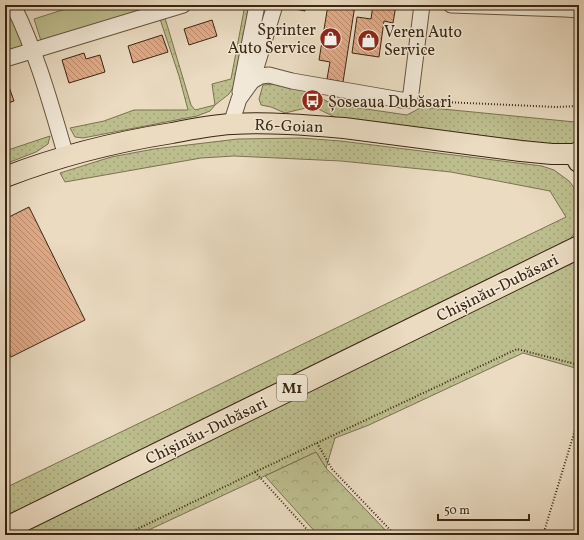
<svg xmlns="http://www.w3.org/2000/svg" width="584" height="540" font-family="Vollkorn,serif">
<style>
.grass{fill:url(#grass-dots);stroke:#7c7250}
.forest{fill:url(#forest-crowns);stroke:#7c7250}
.garden{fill:#bdbe8e;stroke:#7c7250}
.building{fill:url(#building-back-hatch);stroke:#3a2611}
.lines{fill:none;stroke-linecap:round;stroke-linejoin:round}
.minor-casing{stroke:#66533d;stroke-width:17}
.major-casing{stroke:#3a2611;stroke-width:22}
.highway-casing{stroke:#3a2611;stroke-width:24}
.path{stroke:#3a2611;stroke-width:2;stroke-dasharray:1 2;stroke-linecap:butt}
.minor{stroke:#f1e8d7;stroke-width:15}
.major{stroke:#eadbc1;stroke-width:20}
.highway{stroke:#eadbc1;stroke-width:22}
.labels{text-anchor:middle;stroke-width:3;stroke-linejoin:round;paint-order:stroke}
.shield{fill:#f1e8d7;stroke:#71604c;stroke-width:1}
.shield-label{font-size:15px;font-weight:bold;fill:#3a2611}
.poi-label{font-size:16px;fill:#3a2611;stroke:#f1e8d7;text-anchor:start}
.street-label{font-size:16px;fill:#3a2611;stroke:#f1e8d7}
</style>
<defs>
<pattern id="grass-dots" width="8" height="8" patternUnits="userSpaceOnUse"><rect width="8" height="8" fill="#bdbe8e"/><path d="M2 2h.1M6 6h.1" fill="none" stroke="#a3a379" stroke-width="1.8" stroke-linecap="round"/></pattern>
<pattern id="forest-crowns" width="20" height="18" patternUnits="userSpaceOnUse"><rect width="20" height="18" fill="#bdbe8e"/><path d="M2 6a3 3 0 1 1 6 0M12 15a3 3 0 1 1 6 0" fill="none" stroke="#a3a379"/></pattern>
<pattern id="building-back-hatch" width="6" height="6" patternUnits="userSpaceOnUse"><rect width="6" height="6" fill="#e2ab88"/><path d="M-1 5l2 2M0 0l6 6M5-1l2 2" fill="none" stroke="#b88b6e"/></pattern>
</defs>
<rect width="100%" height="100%" fill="#eadbc1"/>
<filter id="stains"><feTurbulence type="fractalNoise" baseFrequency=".005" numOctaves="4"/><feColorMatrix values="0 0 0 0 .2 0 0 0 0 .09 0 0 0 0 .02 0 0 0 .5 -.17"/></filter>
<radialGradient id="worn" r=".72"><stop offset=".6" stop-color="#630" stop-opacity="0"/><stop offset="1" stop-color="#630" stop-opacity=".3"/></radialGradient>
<g class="grass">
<polygon points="245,5 251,5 234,86 229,94 215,105 210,111 197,116 83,138 75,137 70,128 104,121 134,110 188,110 179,76 160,19 165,18 191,105 195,110 215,105 212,84 231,79"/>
<polygon points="285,83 303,88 332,104 407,115 422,107 575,122 579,120 579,145 559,145 339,119 316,108 306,108 285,113 271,107 261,105 259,99 263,85"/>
<polygon points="50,136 48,144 36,152 5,164 5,151"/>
<polygon points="301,138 341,141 542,166 554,170 569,181 579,194 579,225 576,231 564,247 5,523 5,488 566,217 550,191 451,172 341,161 234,156 201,158 65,182 60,173 111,157 154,149 238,139"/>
<polygon points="579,254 579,369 523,353 369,425 335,438 326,468 316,452 138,535 7,535"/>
</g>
<polygon class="forest" points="316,452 326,468 390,535 318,535 265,476"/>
<g class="garden">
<polygon points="78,5 160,5 42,44 34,19"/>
<polygon points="5,8 8,9 24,48 5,54"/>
</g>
<g class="building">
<polygon points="286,5 305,5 305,11 285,7"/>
<polygon points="328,5 355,5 343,82 327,79 330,62 319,60"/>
<polygon points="373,5 396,5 393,23 384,21 379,57 352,53 357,17 371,19"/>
<polygon points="212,20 217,36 189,45 184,29"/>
<polygon points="162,35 168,52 133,63 128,46"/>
<polygon points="84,53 86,59 100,55 105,72 69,83 62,60"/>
<polygon points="8,84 14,101 5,104 5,85"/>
<polygon points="308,99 318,100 318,105 308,105"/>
<polygon points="29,207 85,320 11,357 5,345 5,219"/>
</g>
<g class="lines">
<defs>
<g id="minor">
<path d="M13,5C37,53 51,105 66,156"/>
<polyline points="451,5 565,9 579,10"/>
<polyline points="5,59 183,5"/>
<polyline points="252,81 261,76 269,75 292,81 401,100 409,100 411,93 422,5"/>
<polyline points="240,92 257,5"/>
<polyline points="231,124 239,99 252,81 275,5"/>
</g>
<path id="major" d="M5,177C59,156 115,142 172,133C192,129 212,125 232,124C269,122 307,125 344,128L521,151L552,154H579"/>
<g id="highway">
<polyline points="576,154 579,161"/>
<polyline points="5,529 579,247"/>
</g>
</defs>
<use href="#minor" class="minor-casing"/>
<use href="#major" class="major-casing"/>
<use href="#highway" class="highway-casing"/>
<g class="path">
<polyline points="422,101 556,107 579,106"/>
<polyline points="317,443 332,469 395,535"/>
<polyline points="255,472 312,535"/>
<polyline points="125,535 255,472 517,349 579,365"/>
<polyline points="543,535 579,417"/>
</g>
<use href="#minor" class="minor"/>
<use href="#major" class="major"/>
<use href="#highway" class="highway"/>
</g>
<defs>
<symbol id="shop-disc" viewBox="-11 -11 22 22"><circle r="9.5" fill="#8f2418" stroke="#f1e8d7"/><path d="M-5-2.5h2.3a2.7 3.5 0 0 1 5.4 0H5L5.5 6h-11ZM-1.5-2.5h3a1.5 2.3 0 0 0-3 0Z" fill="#fff"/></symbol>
<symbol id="bus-disc" viewBox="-11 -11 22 22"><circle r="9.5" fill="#8f2418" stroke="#f1e8d7"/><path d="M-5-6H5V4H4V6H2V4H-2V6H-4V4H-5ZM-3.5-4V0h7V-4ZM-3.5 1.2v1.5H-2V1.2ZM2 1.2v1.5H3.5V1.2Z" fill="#fff"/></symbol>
</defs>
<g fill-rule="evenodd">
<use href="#shop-disc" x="318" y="26" width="25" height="25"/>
<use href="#shop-disc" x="356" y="28" width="25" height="25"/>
<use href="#bus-disc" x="300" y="88" width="25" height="25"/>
</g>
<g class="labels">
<rect class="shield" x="277" y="375" width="30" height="26" rx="3"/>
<g class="shield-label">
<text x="292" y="393">M1</text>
</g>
<g class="poi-label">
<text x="316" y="35" text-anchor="end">Sprinter<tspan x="316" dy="18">Auto Service</tspan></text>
<text x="384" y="37">Veren Auto<tspan x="384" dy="18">Service</tspan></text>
<text x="328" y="107">Șoseaua Dubăsari</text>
</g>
<g class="street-label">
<text transform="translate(289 125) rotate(2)" y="6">R6-Goian</text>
<text transform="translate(497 287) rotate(-26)" y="6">Chișinău-Dubăsari</text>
<text transform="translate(206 430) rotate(-26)" y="6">Chișinău-Dubăsari</text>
</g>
</g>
<rect width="584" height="540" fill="none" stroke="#eadbc1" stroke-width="20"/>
<rect x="6" y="6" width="572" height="528" fill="none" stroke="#3a2611" stroke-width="2"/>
<rect x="10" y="10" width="564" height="520" fill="none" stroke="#3a2611"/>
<path d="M438 514v6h91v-6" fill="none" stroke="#3a2611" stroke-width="2"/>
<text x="444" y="514" font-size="12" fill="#3a2611" stroke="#f1e8d7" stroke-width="3" paint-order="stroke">50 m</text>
<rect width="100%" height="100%" filter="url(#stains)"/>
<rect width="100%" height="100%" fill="url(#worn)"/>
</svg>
